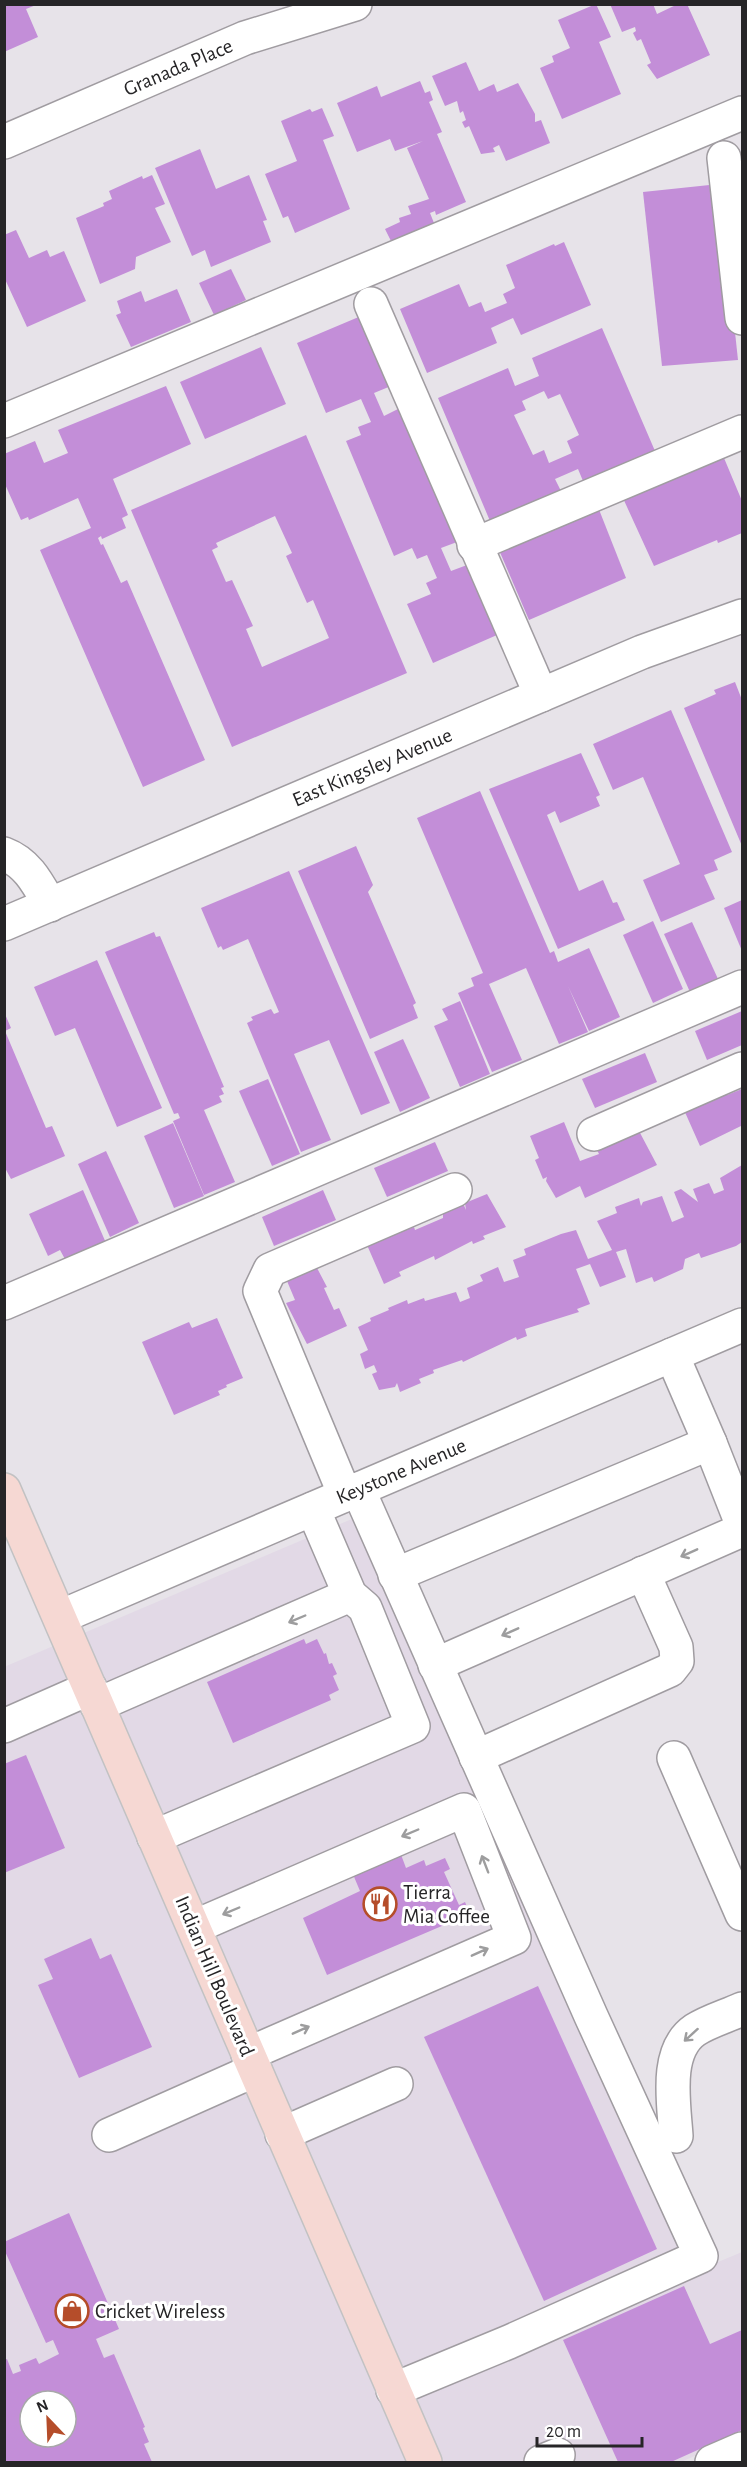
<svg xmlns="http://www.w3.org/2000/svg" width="747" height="2467" font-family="'Alegreya Sans',sans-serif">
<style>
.built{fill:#e2d9e6;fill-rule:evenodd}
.building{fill:#c38ed8;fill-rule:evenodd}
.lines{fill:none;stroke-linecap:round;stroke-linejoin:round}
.minor-casing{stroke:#a09ca1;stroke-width:36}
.major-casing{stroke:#c2c2c3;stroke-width:36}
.minor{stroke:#fff;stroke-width:33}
.major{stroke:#f6d8d3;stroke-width:33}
.oneway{stroke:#9d9d9e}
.labels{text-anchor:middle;stroke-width:6;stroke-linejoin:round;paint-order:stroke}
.street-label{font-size:21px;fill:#262527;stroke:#fff}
.poi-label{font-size:21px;fill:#262527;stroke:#fff;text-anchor:start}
</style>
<rect width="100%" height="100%" fill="#e7e3e9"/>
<path class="built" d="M380,1507L718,2262L742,2252V2435L681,2462H5L4,1667ZM30,2401H66V2437H30Z"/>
<g class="building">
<polygon points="596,4 611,37 599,42 621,94 562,119 540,68 554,62 552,56 570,48 558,20"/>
<polygon points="610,4 653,4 657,14 678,4 687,4 710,55 657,79 647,65 651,63 641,39 637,41 633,33 636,31 635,27 622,32"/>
<polygon points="4,5 36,5 26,9 38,37 4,52"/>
<polygon points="466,62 479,91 494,84 497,92 518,83 535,114 535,122 541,120 550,143 506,161 499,145 493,148 495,152 481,154 469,126 465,128 462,122 466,120 463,111 460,113 457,101 445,106 432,76"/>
<polygon points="420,81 425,93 430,91 433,100 429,102 442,132 437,134 466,202 436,215 435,211 430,213 434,223 391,241 385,229 400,222 399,218 411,214 408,206 429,199 407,148 423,141 395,151 390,139 357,152 337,103 377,86 381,97"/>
<polygon points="322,108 334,136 323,140 350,209 295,233 288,216 283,218 265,174 297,161 281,121 310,109 312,112"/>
<polygon points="200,149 216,189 249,175 267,220 263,221 271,242 211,267 205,250 192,256 155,168"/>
<polygon points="152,175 165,204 155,208 171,242 136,257 135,269 100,284 76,218 104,206 103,203 112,199 109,191 142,176 143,179"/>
<polygon points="719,184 738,360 662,366 643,192"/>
<polygon points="16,230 29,258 47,250 50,257 64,251 86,301 27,327 4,277 4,235"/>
<polygon points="564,242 591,305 521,335 513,318 491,328 497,343 427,373 400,309 459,284 469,307 481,302 485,312 507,303 503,294 515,288 506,265 554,244 555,246"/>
<polygon points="231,269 246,300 214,315 199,283"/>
<polygon points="177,289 191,322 131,347 116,315 121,313 117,301 141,291 145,302"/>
<polygon points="361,316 391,386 374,393 384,416 400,408 457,542 441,548 451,571 467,565 497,635 433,663 407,604 431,594 426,583 437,578 427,555 417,559 412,548 394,556 346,441 361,435 358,427 371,422 361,399 326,413 297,343"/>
<path d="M602,328L655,451L583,481L578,469L555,479L561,491L490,521L438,398L508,368L515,386L539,376L532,358ZM544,391L548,399L560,394L579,435L567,441L572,453L549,463L544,450L533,455L514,415L526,410L522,401Z"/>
<polygon points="261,347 286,404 205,439 180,382"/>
<polygon points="166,386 191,444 113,479 128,515 122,518 126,528 102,539 101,536 98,538 101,545 103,544 121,583 127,580 205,760 143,787 40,550 91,528 78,498 29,520 28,517 21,520 4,482 4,454 35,441 44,463 68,453 58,430"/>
<path d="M306,435L407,673L232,747L131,510ZM275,516L292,553L286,556L307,603L313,600L329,638L262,667L246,629L253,626L232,580L226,582L212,550L218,547L216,543Z"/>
<polygon points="724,458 742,501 742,533 718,543 717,540 654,566 622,496 690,467 693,471"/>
<polygon points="598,507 626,578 529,620 499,550"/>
<polygon points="735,682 742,700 742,846 684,708 716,694 714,690"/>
<polygon points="671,710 732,852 714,860 718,870 704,875 715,899 661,922 643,880 680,864 643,777 613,790 593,744"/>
<polygon points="581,753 600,795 596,797 600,806 560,823 555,811 547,815 579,891 603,880 613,903 617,902 625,920 558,949 489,789"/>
<polygon points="480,791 550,953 554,951 558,962 589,948 620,1017 589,1031 568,986 588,1032 559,1044 526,968 489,984 522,1060 492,1072 458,993 474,986 471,978 483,973 417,818"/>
<polygon points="356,846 373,885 368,892 416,1003 413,1005 418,1018 370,1039 298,871"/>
<polygon points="289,871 390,1103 361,1115 329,1040 294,1054 331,1140 301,1152 247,1023 253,1020 251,1017 271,1009 274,1014 279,1012 248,939 223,950 221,946 218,948 201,908"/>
<polygon points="742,900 742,951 724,908"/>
<polygon points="653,921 683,989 653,1003 623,935"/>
<polygon points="692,922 718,979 690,992 664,934"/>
<polygon points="154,932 156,937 160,936 224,1087 221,1088 224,1094 219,1096 222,1102 204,1110 235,1182 204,1195 173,1121 180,1118 178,1113 174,1114 105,952"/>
<polygon points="97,960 162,1108 117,1127 75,1028 55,1036 34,987"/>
<polygon points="460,1001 490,1074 460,1087 434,1026 448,1020 442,1009"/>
<polygon points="742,1011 742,1045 707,1060 695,1031"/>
<polygon points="5,1014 11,1028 5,1031 46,1128 52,1126 65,1156 11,1179 5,1168"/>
<polygon points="403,1039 430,1098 400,1112 374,1052"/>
<polygon points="645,1053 657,1082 595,1108 582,1079"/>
<polygon points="268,1079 300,1154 272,1166 239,1091"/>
<polygon points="724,1088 727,1095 742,1089 742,1130 741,1126 700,1146 684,1110"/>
<polygon points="564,1122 580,1161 599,1154 595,1146 639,1131 657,1165 585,1198 580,1186 556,1198 546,1181 547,1177 543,1179 535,1160 539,1158 530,1136"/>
<polygon points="173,1123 204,1196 174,1208 144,1136"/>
<polygon points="435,1142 448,1171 387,1197 374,1168"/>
<polygon points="106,1151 139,1223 110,1237 78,1164"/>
<polygon points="742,1165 742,1242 736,1246 701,1258 699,1253 685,1259 683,1269 654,1282 652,1277 636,1283 626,1249 616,1252 626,1277 600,1287 590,1264 576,1269 590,1304 577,1309 579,1312 525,1329 527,1336 517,1340 516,1337 463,1362 462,1360 433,1370 434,1373 419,1379 421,1383 400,1392 397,1383 395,1387 379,1390 372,1374 377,1372 374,1365 365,1369 360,1354 368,1350 358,1327 371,1321 370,1318 389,1310 388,1308 407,1300 408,1304 424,1298 425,1301 456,1292 460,1302 470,1298 467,1288 483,1281 480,1275 498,1267 504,1282 519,1277 513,1260 526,1255 524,1249 561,1234 576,1230 588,1259 612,1250 597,1221 617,1213 615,1207 639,1198 641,1206 643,1202 662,1196 672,1222 684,1217 674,1192 681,1189 698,1202 693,1189 709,1183 714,1194 724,1190 720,1178"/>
<polygon points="83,1190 106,1243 66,1261 60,1250 48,1256 29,1214"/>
<polygon points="323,1190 336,1220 274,1246 262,1217"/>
<polygon points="487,1194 506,1227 483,1236 485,1239 473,1244 472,1241 435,1260 434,1256 399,1272 401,1276 384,1284 367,1245 406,1224 409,1229 414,1227 415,1230 443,1218 443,1209 462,1201 466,1210 465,1203"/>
<polygon points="317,1268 327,1287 324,1288 334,1310 339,1308 347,1326 307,1344 286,1303 295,1300 287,1281"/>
<polygon points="217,1318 243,1378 226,1385 227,1387 218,1391 220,1395 174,1415 142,1342 189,1322 192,1328"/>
<polygon points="304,1639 306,1644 317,1639 324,1654 326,1653 329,1664 332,1663 337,1674 333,1676 339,1690 329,1695 331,1700 233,1743 207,1682"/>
<polygon points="26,1755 65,1848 4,1873 4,1764"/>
<polygon points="400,1852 406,1868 424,1860 426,1866 445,1858 450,1869 444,1872 459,1905 465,1902 470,1914 327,1975 303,1918 360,1891 352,1872"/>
<polygon points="91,1938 100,1959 111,1954 152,2047 79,2078 38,1985 53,1979 44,1959"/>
<polygon points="538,1986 657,2249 544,2301 424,2037"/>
<path d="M69,2213L119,2329L96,2339L104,2358L114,2354L145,2427L143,2428L149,2442L144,2444L152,2462H4V2360L7,2359L13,2374L21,2371L19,2365L36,2358L39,2364L59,2354L53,2340L46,2343L4,2249V2242ZM30,2401H66V2437H30Z"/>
<polygon points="684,2286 710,2344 742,2330 742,2430 671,2462 618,2462 563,2340"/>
</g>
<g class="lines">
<defs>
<g id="minor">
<polyline points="4,142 245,38 355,4"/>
<polyline points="724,158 742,318"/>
<polyline points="371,304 541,695"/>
<polyline points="4,421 742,113"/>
<polyline points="474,545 742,432"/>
<path d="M4,854C28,863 38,884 50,905"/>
<polyline points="4,924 642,652 742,616"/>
<polyline points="594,1134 742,1069"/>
<polyline points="4,1303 742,987"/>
<polyline points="710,1443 742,1524"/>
<polyline points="358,1489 591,2016 701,2256 509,2342 393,2390"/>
<polyline points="345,1495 260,1291 270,1270 455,1190"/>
<polyline points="395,1575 710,1443 672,1355"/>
<polyline points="60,1617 742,1325"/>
<polyline points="435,1665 742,1530"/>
<polyline points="97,1705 350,1595"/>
<polyline points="4,1726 90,1688"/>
<polyline points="476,1757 670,1670 677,1661 676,1647 643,1573"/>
<polyline points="674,1758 742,1914"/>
<polyline points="154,1837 413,1726 365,1608 350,1595 313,1509"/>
<polyline points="194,1927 464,1810 514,1938 248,2054"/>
<polyline points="282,2134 396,2084"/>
<polyline points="109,2135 255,2070"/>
<path d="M676,2136C674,2104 664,2051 695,2030C709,2021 727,2016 742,2009"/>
<polyline points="541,2462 558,2455"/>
<polyline points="712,2462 742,2449"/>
</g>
<polyline id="major" points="4,1490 425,2462"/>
</defs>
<use href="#minor" class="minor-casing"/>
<use href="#major" class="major-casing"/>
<use href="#minor" class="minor"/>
<use href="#major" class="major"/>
</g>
<defs><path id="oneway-shaft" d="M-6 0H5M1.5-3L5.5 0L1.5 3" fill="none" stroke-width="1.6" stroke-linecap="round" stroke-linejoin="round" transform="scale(1.5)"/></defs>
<g class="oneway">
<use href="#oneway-shaft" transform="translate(689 1553) rotate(156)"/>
<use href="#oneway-shaft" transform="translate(297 1619) rotate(157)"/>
<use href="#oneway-shaft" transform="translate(510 1632) rotate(156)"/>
<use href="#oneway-shaft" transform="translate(410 1833) rotate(157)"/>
<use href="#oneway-shaft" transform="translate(485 1864) rotate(-111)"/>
<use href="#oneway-shaft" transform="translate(231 1911) rotate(157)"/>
<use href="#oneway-shaft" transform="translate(480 1952) rotate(-24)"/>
<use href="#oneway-shaft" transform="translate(301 2030) rotate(-24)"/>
<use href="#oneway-shaft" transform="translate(691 2035) rotate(138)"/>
</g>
<defs>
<symbol id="restaurant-ring" viewBox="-11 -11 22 22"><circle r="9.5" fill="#fff" stroke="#b54d2a" stroke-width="1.5"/><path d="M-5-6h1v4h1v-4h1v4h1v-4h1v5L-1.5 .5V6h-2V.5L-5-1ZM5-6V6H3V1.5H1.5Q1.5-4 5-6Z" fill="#b54d2a"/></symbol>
<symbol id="shop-ring" viewBox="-11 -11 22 22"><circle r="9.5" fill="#fff" stroke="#b54d2a" stroke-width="1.5"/><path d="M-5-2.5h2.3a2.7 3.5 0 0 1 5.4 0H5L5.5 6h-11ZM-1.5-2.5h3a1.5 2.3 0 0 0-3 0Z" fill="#b54d2a"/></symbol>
</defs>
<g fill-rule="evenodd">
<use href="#restaurant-ring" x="361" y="1885" width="38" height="38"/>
<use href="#shop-ring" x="53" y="2292" width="38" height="38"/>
</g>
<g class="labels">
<g class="street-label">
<text transform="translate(178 67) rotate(-23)" y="7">Granada Place</text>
<text transform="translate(372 767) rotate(-23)" y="7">East Kingsley Avenue</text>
<text transform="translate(401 1471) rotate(-23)" y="7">Keystone Avenue</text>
<text transform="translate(215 1976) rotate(67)" y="7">Indian Hill Boulevard</text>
</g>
<g class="poi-label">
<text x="403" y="1899">Tierra<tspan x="403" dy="24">Mia Coffee</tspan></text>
<text x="95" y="2318">Cricket Wireless</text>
</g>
</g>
<rect width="747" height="2467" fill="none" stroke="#262527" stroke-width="12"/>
<g transform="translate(48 2419) rotate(337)"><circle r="28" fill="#ffffff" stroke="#a8a8a9" stroke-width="1.5"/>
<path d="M0-4.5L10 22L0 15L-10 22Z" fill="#b54d2a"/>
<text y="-9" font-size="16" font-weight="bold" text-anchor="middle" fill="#262527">N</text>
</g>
<path d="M537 2437v9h105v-9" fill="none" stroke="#262527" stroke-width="3"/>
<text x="546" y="2437" font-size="18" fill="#262527" stroke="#ffffff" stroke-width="4.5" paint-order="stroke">20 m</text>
</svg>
